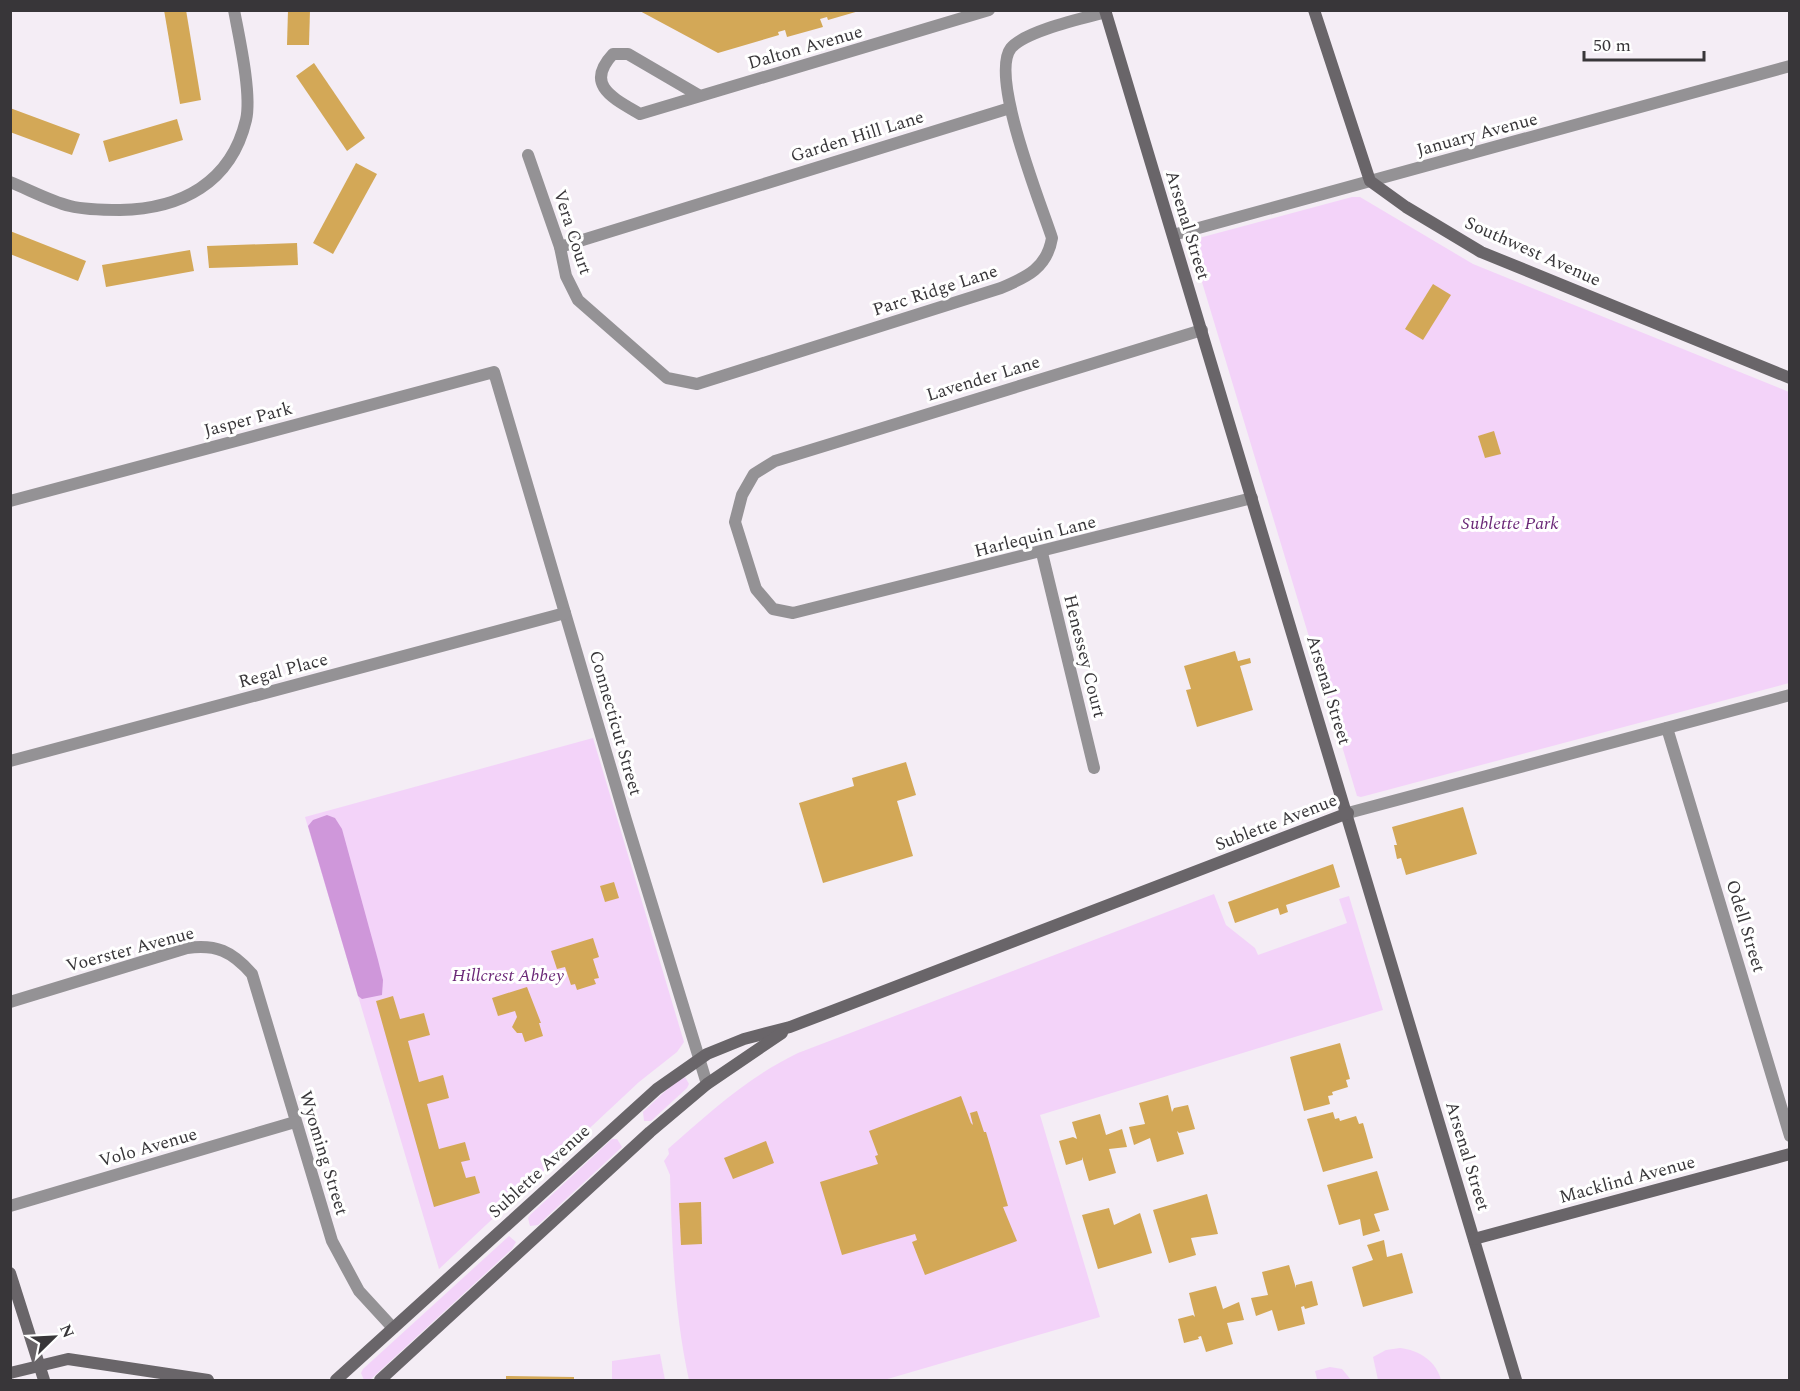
<svg xmlns="http://www.w3.org/2000/svg" width="1800" height="1391" font-family="Spectral,serif">
<style>
.green{fill:#f3d3f9}
.forest{fill:#cf97da}
.building{fill:#d3a857}
.lines{fill:none;stroke-linecap:round;stroke-linejoin:round}
.street{stroke:#949295;stroke-width:12}
.secondary{stroke:#696569;stroke-width:12}
.labels{text-anchor:middle;stroke-width:6;stroke-linejoin:round;paint-order:stroke}
.street-label{font-size:18px;fill:#383639;stroke:#fff}
.park-label{font-size:18px;font-style:italic;fill:#6b2877;stroke:#fff}
</style>
<rect width="100%" height="100%" fill="#f4edf5"/>
<g class="green">
<polygon points="1352,197 1360,197 1473,264 1789,392 1789,683 1361,797 1357,796 1192,249 1199,238"/>
<polygon points="593,738 684,1042 677,1052 639,1082 439,1269 305,817"/>
<path d="M1214,894L1226,925L1255,948L1258,955L1347,923L1339,899L1349,896L1383,1010L1040,1115L1100,1317L884,1380H689C674,1312 672,1244 670,1175L664,1161L669,1154L668,1149C709,1113 748,1077 798,1053Z"/>
<polygon points="685,1077 689,1084 687,1088 651,1121 644,1121 643,1112 676,1081"/>
<polygon points="612,1139 617,1139 622,1147 538,1225 530,1226 528,1218 530,1215"/>
<polygon points="509,1236 516,1242 512,1249 371,1379 364,1380 361,1373 363,1369"/>
<path d="M1400,1348C1419,1350 1436,1361 1441,1380H1378L1373,1357L1386,1350Z"/>
<polygon points="660,1354 665,1380 612,1380 612,1361"/>
<polygon points="1330,1367 1342,1369 1351,1380 1314,1380 1317,1379 1315,1371"/>
</g>
<polygon class="forest" points="327,815 335,818 342,829 378,960 383,980 382,995 362,999 358,996 308,826 313,820"/>
<g class="building">
<polygon points="164,10 186,10 201,100 180,104"/>
<polygon points="288,10 310,10 309,45 287,45"/>
<polygon points="638,10 859,10 859,11 828,20 827,17 820,19 823,27 787,37 785,30 778,32 779,35 718,53"/>
<polygon points="314,63 365,138 347,151 296,76"/>
<polygon points="10,108 80,134 72,155 10,132"/>
<polygon points="177,119 183,140 109,162 103,141"/>
<polygon points="356,163 377,174 333,254 313,243"/>
<polygon points="10,231 86,261 78,281 10,254"/>
<polygon points="297,243 298,265 209,268 207,246"/>
<polygon points="190,250 194,271 106,287 102,265"/>
<polygon points="1433,284 1451,295 1423,340 1405,329"/>
<polygon points="1494,431 1501,454 1485,458 1478,436"/>
<polygon points="1235,651 1238,661 1250,658 1251,663 1240,666 1253,710 1197,727 1186,690 1191,689 1184,666"/>
<polygon points="906,762 916,795 897,801 913,856 823,883 799,803 854,786 852,778"/>
<polygon points="1463,807 1477,854 1406,875 1401,858 1397,859 1394,845 1397,845 1392,827"/>
<polygon points="1333,864 1340,887 1286,905 1288,912 1280,915 1278,908 1235,923 1228,902"/>
<polygon points="614,882 619,898 605,902 600,886"/>
<polygon points="593,938 599,957 593,959 599,978 594,979 596,984 577,990 575,984 571,985 565,967 557,969 551,951"/>
<polygon points="527,987 541,1023 539,1023 543,1036 525,1042 522,1033 517,1033 512,1027 517,1017 515,1011 498,1016 492,998"/>
<polygon points="393,996 400,1019 424,1013 430,1035 408,1041 419,1082 443,1075 449,1098 427,1104 439,1149 465,1142 470,1160 461,1162 466,1178 475,1176 480,1193 434,1207 376,1001"/>
<polygon points="1340,1043 1350,1079 1346,1080 1348,1087 1332,1092 1333,1095 1328,1096 1330,1104 1304,1111 1290,1057"/>
<polygon points="1168,1095 1172,1112 1174,1108 1188,1105 1195,1129 1179,1133 1177,1131 1184,1154 1157,1162 1150,1138 1134,1145 1129,1127 1145,1124 1139,1103"/>
<polygon points="961,1096 971,1123 973,1125 970,1113 977,1111 984,1132 986,1132 1008,1206 1003,1207 1017,1241 925,1275 912,1242 917,1240 915,1234 842,1255 820,1182 878,1164 875,1156 878,1155 869,1131"/>
<polygon points="1333,1112 1335,1119 1339,1118 1340,1121 1356,1116 1359,1124 1363,1123 1373,1158 1323,1172 1307,1119"/>
<polygon points="1100,1114 1106,1135 1122,1129 1127,1147 1109,1149 1116,1173 1089,1181 1082,1157 1082,1160 1066,1165 1059,1141 1073,1137 1077,1139 1072,1122"/>
<polygon points="766,1141 774,1163 733,1179 724,1158"/>
<polygon points="1377,1171 1389,1210 1374,1214 1380,1231 1363,1236 1360,1219 1339,1225 1327,1185"/>
<polygon points="1207,1194 1218,1234 1191,1238 1196,1255 1169,1263 1153,1210"/>
<polygon points="701,1202 702,1244 681,1245 679,1203"/>
<polygon points="1109,1208 1114,1225 1140,1213 1152,1253 1098,1269 1082,1215"/>
<polygon points="1384,1240 1387,1257 1402,1253 1413,1293 1363,1307 1352,1267 1373,1260 1367,1245"/>
<polygon points="1289,1265 1296,1288 1296,1285 1312,1281 1318,1305 1305,1309 1304,1306 1301,1307 1305,1324 1278,1331 1272,1310 1256,1316 1251,1298 1268,1295 1262,1272"/>
<polygon points="1216,1286 1223,1309 1239,1302 1244,1320 1227,1323 1233,1344 1206,1352 1201,1336 1198,1337 1199,1339 1184,1343 1178,1319 1193,1315 1195,1317 1189,1293"/>
<polygon points="506,1376 574,1377 574,1380 506,1380"/>
</g>
<g class="lines">
<g class="street">
<path d="M700,96L628,54H613C584,85 613,98 640,114L989,10"/>
<path d="M528,155L560,247L566,276L578,300L667,378L697,384L1001,288C1027,277 1047,268 1052,238C1041,204 989,76 1011,48C1025,31 1084,18 1106,12"/>
<path d="M10,182C30,190 50,201 70,206C86,210 104,210 120,210C181,209 231,183 246,120C252,94 239,37 234,10"/>
<polyline points="1173,235 1790,66"/>
<polyline points="560,247 1010,108"/>
<polyline points="1202,330 775,461 754,474 742,495 735,522 756,589 773,609 793,613 1252,498"/>
<polyline points="10,501 494,372 626,820 707,1084"/>
<polyline points="1042,553 1094,768"/>
<polyline points="1667,728 1790,1136"/>
<polyline points="10,761 565,613"/>
<polyline points="1348,813 1790,695"/>
<path d="M10,1002L187,948C216,944 232,951 252,974L332,1241L359,1291L393,1328"/>
<polyline points="10,1206 295,1122"/>
</g>
<g class="secondary">
<polyline points="1105,10 1516,1380"/>
<polyline points="1314,10 1370,181 1406,207 1481,252 1790,378"/>
<polyline points="1474,1239 1790,1154"/>
<polyline points="10,1273 44,1380"/>
<polyline points="10,1373 68,1359 208,1380"/>
<polyline points="336,1380 657,1089 707,1054 744,1039 790,1027 832,1011 1348,813"/>
<polyline points="380,1380 650,1132 707,1084 782,1033"/>
</g>
</g>
<g class="labels">
<g class="street-label">
<text transform="translate(805 47) rotate(-16)" y="6">Dalton Avenue</text>
<text transform="translate(1477 134) rotate(-15)" y="6">January Avenue</text>
<text transform="translate(857 136) rotate(-17)" y="6">Garden Hill Lane</text>
<text transform="translate(1188 225) rotate(73)" y="6">Arsenal Street</text>
<text transform="translate(573 232) rotate(72)" y="6">Vera Court</text>
<text transform="translate(1533 251) rotate(24)" y="6">Southwest Avenue</text>
<text transform="translate(935 290) rotate(-18)" y="6">Parc Ridge Lane</text>
<text transform="translate(983 378) rotate(-17)" y="6">Lavender Lane</text>
<text transform="translate(248 419) rotate(-15)" y="6">Jasper Park</text>
<text transform="translate(1035 536) rotate(-14)" y="6">Harlequin Lane</text>
<text transform="translate(1085 656) rotate(76)" y="6">Henessey Court</text>
<text transform="translate(283 670) rotate(-15)" y="6">Regal Place</text>
<text transform="translate(1329 690) rotate(73)" y="6">Arsenal Street</text>
<text transform="translate(616 723) rotate(74)" y="6">Connecticut Street</text>
<text transform="translate(1276 822) rotate(-21)" y="6">Sublette Avenue</text>
<text transform="translate(1746 926) rotate(73)" y="6">Odell Street</text>
<text transform="translate(130 949) rotate(-15)" y="6">Voerster Avenue</text>
<text transform="translate(148 1147) rotate(-16)" y="6">Volo Avenue</text>
<text transform="translate(324 1153) rotate(73)" y="6">Wyoming Street</text>
<text transform="translate(1468 1156) rotate(73)" y="6">Arsenal Street</text>
<text transform="translate(539 1171) rotate(-42)" y="6">Sublette Avenue</text>
<text transform="translate(1627 1179) rotate(-15)" y="6">Macklind Avenue</text>
</g>
<g class="park-label">
<text x="1510" y="529">Sublette Park</text>
<text x="508" y="981">Hillcrest Abbey</text>
</g>
</g>
<rect width="1800" height="1391" fill="none" stroke="#383639" stroke-width="24"/>
<g transform="translate(54 1337) rotate(66)" stroke="#ffffff" stroke-width="4.5" paint-order="stroke">
<path d="M0-4.5L10 22L0 15L-10 22Z" fill="#383639"/>
<text y="-9" font-size="16" font-weight="bold" text-anchor="middle" fill="#383639">N</text>
</g>
<path d="M1584 51v9h120v-9" fill="none" stroke="#383639" stroke-width="3"/>
<text x="1593" y="51" font-size="18" fill="#383639" stroke="#ffffff" stroke-width="4.5" paint-order="stroke">50 m</text>
</svg>
